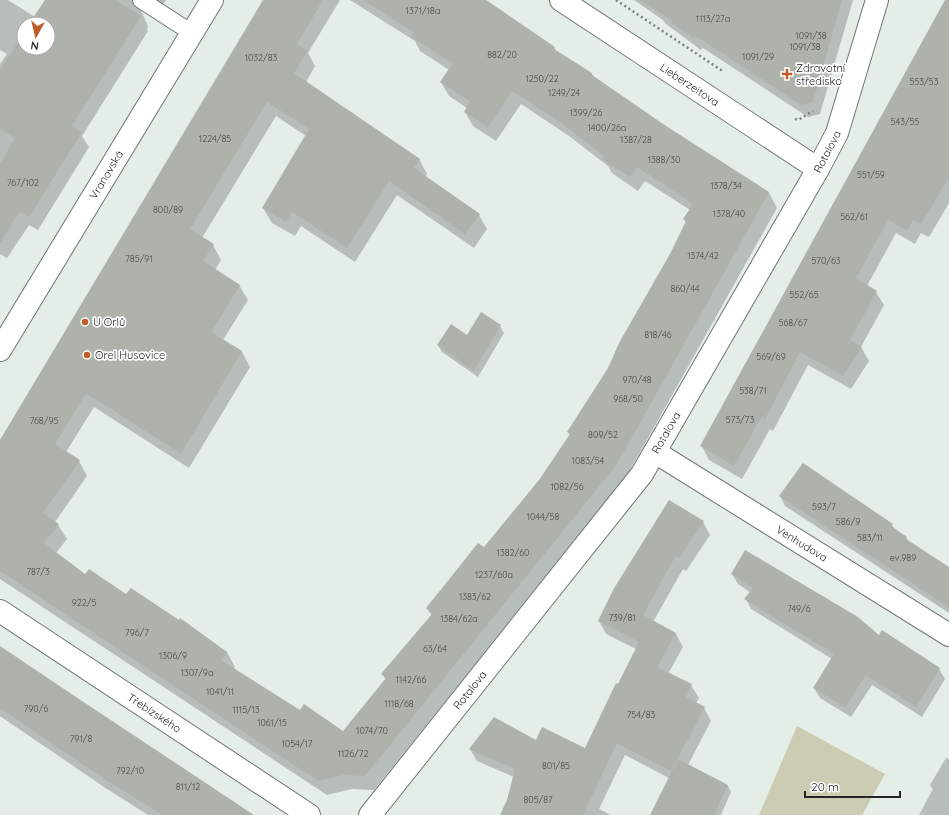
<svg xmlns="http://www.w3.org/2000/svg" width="949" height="815" font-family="Quicksand,sans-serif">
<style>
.green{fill:#cbccb3}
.shadow{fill:#0003;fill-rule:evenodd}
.building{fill:#adb2aa}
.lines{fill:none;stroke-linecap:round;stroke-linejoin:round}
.service-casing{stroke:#707772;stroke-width:18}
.minor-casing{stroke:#707772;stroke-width:24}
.path{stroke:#7c817d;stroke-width:2.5;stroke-dasharray:2 3;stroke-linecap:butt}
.service{stroke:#fff;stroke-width:16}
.minor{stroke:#fff;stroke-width:22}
.poi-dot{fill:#c25d2a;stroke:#fff;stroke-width:1.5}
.labels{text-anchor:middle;stroke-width:3.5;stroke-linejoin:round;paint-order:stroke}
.number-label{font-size:9px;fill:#464946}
.poi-label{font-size:11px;fill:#232624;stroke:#fff;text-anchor:start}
.street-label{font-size:11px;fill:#232624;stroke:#fff}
</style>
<rect width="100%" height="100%" fill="#e5ede7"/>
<polygon class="green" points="797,726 885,774 862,815 759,815"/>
<g class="shadow">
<path d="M0,0H8L35,17L46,0H166L160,9L150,4L140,9L148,26L147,29L148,31L82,136L89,147L38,230L29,225L7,258L0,254V64L7,54L0,50ZM24,24H48V48H24Z"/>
<polygon points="264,0 340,0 308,53 315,66 306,82 419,159 427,174 425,177 479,215 487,229 474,248 397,195 355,262 301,226 295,236 272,223 263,208 306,136 276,116 202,238 213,245 221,260 215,270 239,285 248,300 223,340 242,352 250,367 189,468 94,407 66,452 79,461 87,476 55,522 58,525 67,539 56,553 85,575 126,596 227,652 235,667 233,669 300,712 344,733 386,680 382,674 432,616 427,608 484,549 540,481 570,436 568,432 609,369 671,254 686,223 684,219 690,210 645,181 638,191 612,173 608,166 569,136 521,104 496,141 473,126 465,112 467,108 449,96 441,82 449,70 420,51 415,41 350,0 476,0 554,48 557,52 592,74 594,77 665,127 769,193 777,208 625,479 374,790 352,789 327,795 0,579 0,441"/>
<polygon points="634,0 853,0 820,114 808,117 703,48 701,50 666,24 663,20"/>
<polygon points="946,0 949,0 949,203 929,237 921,233 915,244 896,233 867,286 876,292 884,305 861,347 869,361 851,389 808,365 773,431 770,429 742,479 709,460 702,446"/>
<polygon points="500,326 504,333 478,377 442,352 438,345"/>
<polygon points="780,496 892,525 895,530 906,538 909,542 949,568 949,613 785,506"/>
<polygon points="703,522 710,535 686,571 683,569 653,622 676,634 683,647 668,674 691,685 699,698 696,703 704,708 711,721 688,765 728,786 731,792 721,815 714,815 669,778 625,755 599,809 611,815 501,815 508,800 514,777 477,761 470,749 536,741 585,749 636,649 606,634 599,621"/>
<polygon points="732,574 879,637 939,669 945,679 922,717 872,685 851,717 820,698 814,688 832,659 751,609 746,599 751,593 738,584"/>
<polygon points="0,647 252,815 148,815 104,787 0,716"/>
<polygon points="946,758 949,759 949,815 919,815 933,789 930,785"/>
</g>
<g class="building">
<polygon points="45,0 116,0 141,16 72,126 82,132 29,217 20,211 0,243 0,164 15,138 0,129 0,70 24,33 24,48 48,48 48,24 29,24"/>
<polygon points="263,0 323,0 297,44 308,51 294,73 420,159 414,168 480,214 465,234 389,181 347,248 292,212 286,222 262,208 309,129 267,102 190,229 214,244 203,261 240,285 211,332 242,351 181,454 86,393 55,444 80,460 43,513 59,524 44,543 85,574 89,569 126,594 131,588 179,620 180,618 227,652 221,660 300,710 304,704 343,731 386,678 381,674 432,614 426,608 443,587 478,543 484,547 539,480 570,434 567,432 608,368 619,343 670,254 686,221 683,219 693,204 637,167 630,177 602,159 604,156 560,122 512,91 488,127 464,112 470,101 440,82 453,63 411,37 414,32 363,0 486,0 555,47 554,49 592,73 592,75 666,126 769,192 617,464 365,776 343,775 318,781 0,571 0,440"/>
<polygon points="639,0 842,0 813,102 801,105 696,36 694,38 672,23 672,20"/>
<polygon points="945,0 949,0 949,177 921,224 913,220 907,231 888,220 856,278 877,291 850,340 862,347 843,376 800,352 765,419 762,416 734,466 700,446"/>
<polygon points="481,312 501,325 474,371 437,345 451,324 467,335"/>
<polygon points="803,463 893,524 891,526 907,537 906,539 949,567 949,607 779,496"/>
<polygon points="669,500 704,521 679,558 675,557 643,615 676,633 657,667 692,684 686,697 705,707 671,771 617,743 583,815 500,815 507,800 515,769 469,749 494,717 536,740 542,727 585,748 616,683 618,684 639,642 598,621 613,590"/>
<polygon points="745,550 858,617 879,635 882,630 940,668 916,707 866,675 845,707 813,688 834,654 744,599 753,588 731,574"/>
<polygon points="0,646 76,697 254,815 162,815 94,772 0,708"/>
<polygon points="678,759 728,785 714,815 650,815"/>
</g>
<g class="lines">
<defs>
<polyline id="service" points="141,0 192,33"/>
<g id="minor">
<path id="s1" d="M561,0L818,169"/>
<path id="s2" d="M0,350L212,0"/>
<path id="s3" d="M655,452L949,635"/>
<path id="s4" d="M0,611L309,815"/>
<path id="s5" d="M370,815L642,474L818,169L837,133L877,0"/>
</g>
</defs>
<use href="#service" class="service-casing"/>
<use href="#minor" class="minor-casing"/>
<g class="path">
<polyline points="616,0 724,72"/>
<polyline points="795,119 798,120 813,111"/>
</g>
<use href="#service" class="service"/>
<use href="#minor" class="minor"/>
</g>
<g class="poi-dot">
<path d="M785 68h4v4h4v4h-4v4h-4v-4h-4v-4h4z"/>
<circle cx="85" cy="322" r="4"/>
<circle cx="87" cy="355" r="4"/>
</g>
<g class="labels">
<g class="number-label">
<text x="423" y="14">1371/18a</text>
<text x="713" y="22">1113/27a</text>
<text x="811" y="39">1091/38</text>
<text x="805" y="50">1091/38</text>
<text x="502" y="58">882/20</text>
<text x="758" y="60">1091/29</text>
<text x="261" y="61">1032/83</text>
<text x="542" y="82">1250/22</text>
<text x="924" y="85">553/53</text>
<text x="564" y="96">1249/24</text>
<text x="586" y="116">1399/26</text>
<text x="905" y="125">543/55</text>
<text x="607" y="131">1400/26a</text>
<text x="215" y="142">1224/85</text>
<text x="636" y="143">1387/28</text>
<text x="664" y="163">1388/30</text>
<text x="871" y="178">551/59</text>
<text x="23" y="186">767/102</text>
<text x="726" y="189">1378/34</text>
<text x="168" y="213">800/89</text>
<text x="729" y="217">1378/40</text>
<text x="854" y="220">562/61</text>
<text x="703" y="259">1374/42</text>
<text x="139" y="262">785/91</text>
<text x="826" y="264">570/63</text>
<text x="685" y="292">860/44</text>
<text x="804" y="298">552/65</text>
<text x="793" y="326">568/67</text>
<text x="658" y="338">818/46</text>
<text x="771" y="360">569/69</text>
<text x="637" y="383">970/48</text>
<text x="753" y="394">538/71</text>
<text x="628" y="402">968/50</text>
<text x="740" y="423">573/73</text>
<text x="44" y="424">768/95</text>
<text x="603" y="438">809/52</text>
<text x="588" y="464">1083/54</text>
<text x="567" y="490">1082/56</text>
<text x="824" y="510">593/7</text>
<text x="543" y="520">1044/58</text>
<text x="848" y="525">586/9</text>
<text x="870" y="541">583/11</text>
<text x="513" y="556">1382/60</text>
<text x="903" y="561">ev.989</text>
<text x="38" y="575">787/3</text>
<text x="494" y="578">1237/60a</text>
<text x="475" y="600">1383/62</text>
<text x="84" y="606">922/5</text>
<text x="799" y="612">749/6</text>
<text x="622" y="621">739/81</text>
<text x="459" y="622">1384/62a</text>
<text x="137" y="636">796/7</text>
<text x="435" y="652">63/64</text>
<text x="173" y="659">1306/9</text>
<text x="197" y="676">1307/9a</text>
<text x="411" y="683">1142/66</text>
<text x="220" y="695">1041/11</text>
<text x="399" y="707">1118/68</text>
<text x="36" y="712">790/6</text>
<text x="246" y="713">1115/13</text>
<text x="641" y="718">754/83</text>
<text x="272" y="726">1061/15</text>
<text x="372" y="734">1074/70</text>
<text x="81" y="742">791/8</text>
<text x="297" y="747">1054/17</text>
<text x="353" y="757">1126/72</text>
<text x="556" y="769">801/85</text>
<text x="130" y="774">792/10</text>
<text x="188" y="790">811/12</text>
<text x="538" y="803">805/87</text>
</g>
<g class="poi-label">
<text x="796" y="72">Zdravotní<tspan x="796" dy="13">středisko</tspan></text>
<text x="93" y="326">U Orlů</text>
<text x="95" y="359">Orel Husovice</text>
</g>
<g class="street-label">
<text dy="4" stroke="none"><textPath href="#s1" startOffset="154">Lieberzeitova</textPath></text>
<text dy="4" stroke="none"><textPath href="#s5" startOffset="808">Rotalova</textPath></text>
<text dy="4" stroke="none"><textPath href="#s2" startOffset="205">Vranovská</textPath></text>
<text dy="4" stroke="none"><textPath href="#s5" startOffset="484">Rotalova</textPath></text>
<text dy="4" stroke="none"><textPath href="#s3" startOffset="173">Venhudova</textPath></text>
<text dy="4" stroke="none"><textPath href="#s5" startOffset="160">Rotalova</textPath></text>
<text dy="4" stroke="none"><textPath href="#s4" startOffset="185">Třebízského</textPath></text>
</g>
</g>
<g transform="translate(36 36) rotate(188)"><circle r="19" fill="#ffffff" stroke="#a7a8a7"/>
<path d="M0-3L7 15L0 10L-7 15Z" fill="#c25d2a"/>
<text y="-6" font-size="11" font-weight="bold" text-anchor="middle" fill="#232624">N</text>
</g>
<path d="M805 791v6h95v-6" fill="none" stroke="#232624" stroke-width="2"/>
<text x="811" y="791" font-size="12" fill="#232624" stroke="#ffffff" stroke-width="3" paint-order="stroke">20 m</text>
</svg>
